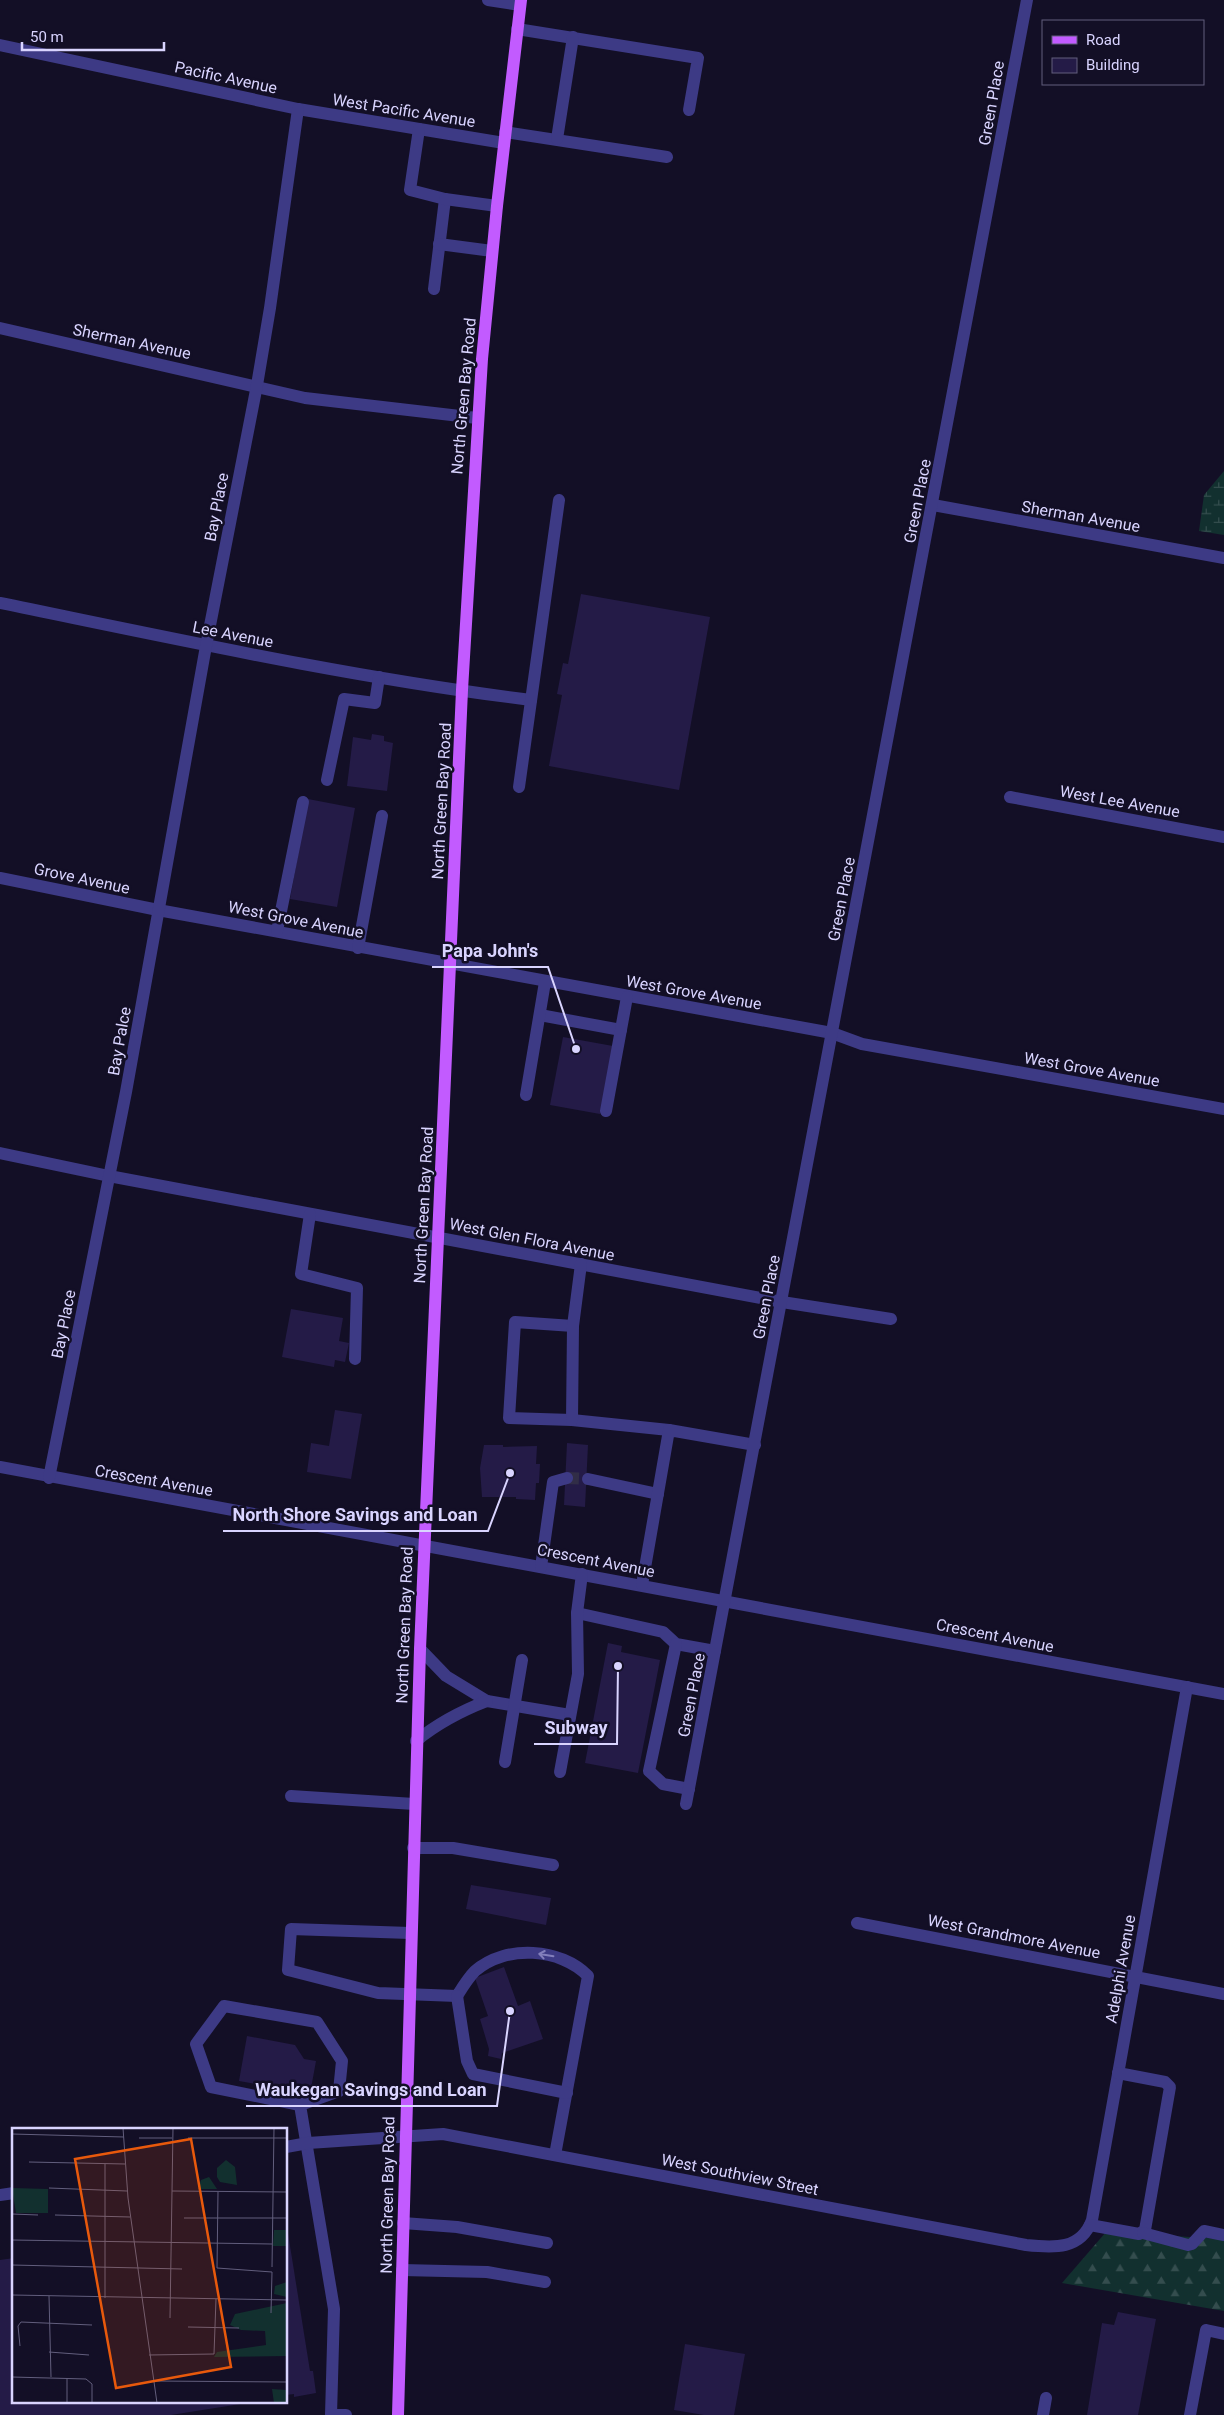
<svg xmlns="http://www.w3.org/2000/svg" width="1224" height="2415" font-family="Roboto,sans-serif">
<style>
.forest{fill:url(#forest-firs)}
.wetland{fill:url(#wetland-marsh)}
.building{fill:#241b47}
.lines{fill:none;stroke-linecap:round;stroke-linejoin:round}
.minor-tunnel{stroke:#312d47;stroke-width:12;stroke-dasharray:12 6;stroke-linecap:butt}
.minor{stroke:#3d3a85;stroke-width:12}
.major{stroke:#c25bff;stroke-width:12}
.oneway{stroke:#837fbc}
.labels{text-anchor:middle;stroke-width:5;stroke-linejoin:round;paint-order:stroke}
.street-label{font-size:16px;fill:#d9d4ff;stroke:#130f26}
.inset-road{fill:none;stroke:#625e7d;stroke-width:1}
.view{fill:#e8590c;fill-opacity:0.15;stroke:#e8590c;stroke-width:2.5}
.inset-edge{fill:none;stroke:#d9d4ff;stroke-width:2.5}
.leader{fill:none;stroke:#d9d4ff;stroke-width:2}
.callout-dot{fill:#d9d4ff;stroke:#130f26;stroke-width:2}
.callout-label{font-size:18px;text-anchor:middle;font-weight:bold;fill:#d9d4ff;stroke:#130f26;stroke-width:5;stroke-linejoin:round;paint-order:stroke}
</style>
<defs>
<pattern id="forest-firs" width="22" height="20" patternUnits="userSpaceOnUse" patternTransform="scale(1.25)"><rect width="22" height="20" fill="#12302f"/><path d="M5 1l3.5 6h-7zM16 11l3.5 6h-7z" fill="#344d4e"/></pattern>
<pattern id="wetland-marsh" width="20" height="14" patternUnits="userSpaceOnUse" patternTransform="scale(1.25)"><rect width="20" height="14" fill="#12302f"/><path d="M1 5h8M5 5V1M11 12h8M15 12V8" fill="none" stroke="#344d4e"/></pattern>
</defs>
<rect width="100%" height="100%" fill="#130f26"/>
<polygon class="forest" points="1106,2232 1224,2239 1224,2311 1062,2283"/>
<polygon class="wetland" points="1224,471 1224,535 1199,531 1204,495"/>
<g class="building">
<polygon points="581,594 710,617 679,790 549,766 562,695 557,694 563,663 568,664"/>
<polygon points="372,734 384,736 384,741 393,743 387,791 347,786 353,737 371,740"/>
<polygon points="308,799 355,808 337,907 290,899"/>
<polygon points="563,1037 613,1046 600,1114 550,1105"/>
<polygon points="291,1309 343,1318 339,1341 349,1343 345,1362 335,1360 334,1367 282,1357"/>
<polygon points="335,1410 362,1414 351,1479 307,1472 311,1443 329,1446"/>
<polygon points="567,1443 588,1445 585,1507 564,1505"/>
<polygon points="484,1445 503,1445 503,1447 537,1446 536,1464 540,1464 539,1483 536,1483 535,1500 516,1499 516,1497 482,1497 480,1468"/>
<polygon points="608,1643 622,1646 621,1652 660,1660 638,1773 585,1763"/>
<polygon points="471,1885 551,1898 546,1925 466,1909"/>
<polygon points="504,1967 518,2006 530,2001 543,2039 502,2053 501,2059 488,2056 489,2049 480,2019 488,2016 475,1978"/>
<polygon points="247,2036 295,2045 304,2059 316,2061 310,2094 239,2081"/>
<polygon points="287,2227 310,2371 313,2371 316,2393 294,2397 294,2394 286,2395"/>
<polygon points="14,2258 14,2401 253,2402 171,2415 0,2415 0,2260"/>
<polygon points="1118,2312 1156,2319 1138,2415 1087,2415 1102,2323 1114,2325"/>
<polygon points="685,2344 745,2354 734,2415 704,2415 674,2410"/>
</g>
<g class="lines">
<polyline class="minor-tunnel" points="567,1478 588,1479"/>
<g class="minor">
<polyline points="488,0 520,5"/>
<polyline points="517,29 698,58 689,110"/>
<polyline points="0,45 298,109 504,143"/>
<polyline points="419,129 410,190 445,199 434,289"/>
<polyline points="505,132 667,157"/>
<polyline points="557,139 573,37"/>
<polyline points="445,199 497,206"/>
<polyline points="439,244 492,251"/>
<polyline points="0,328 305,398 477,418"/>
<polyline points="933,505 1224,558"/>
<path d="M0,603C176,639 353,678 531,700"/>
<polyline points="327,780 344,699 375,703 379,677"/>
<polyline points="519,787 559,500"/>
<polyline points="1010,797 1224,837"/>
<polyline points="0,878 158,910 832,1033 862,1044 1224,1109"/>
<polyline points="277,931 303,802"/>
<polyline points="358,948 382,816"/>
<polyline points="540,1015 621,1030"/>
<polyline points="526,1095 545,982"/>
<polyline points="606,1111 627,997"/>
<polyline points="0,1153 109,1176 782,1302 891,1319"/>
<polyline points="310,1214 301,1274 357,1288 355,1359"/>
<polyline points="573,1326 515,1322 509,1418 572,1420 669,1430"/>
<polyline points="572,1420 573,1326 581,1264"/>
<polyline points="0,1467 1224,1694"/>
<polyline points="49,1478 126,1092 206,646 257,385 270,308 298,109"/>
<polyline points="588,1479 658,1494"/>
<polyline points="541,1567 553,1482 567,1478"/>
<polyline points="642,1585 669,1430 755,1445"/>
<polyline points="577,1613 663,1632 676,1644 715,1651"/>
<polyline points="676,1644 649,1771 663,1784 689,1789"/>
<polyline points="420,1649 446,1676 487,1701 570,1715"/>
<path d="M416,1741C438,1723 461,1711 487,1701"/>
<polyline points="505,1762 522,1660"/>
<polyline points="560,1772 578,1674 577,1613 582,1574"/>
<polyline points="291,1796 414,1804"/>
<polyline points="686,1804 1027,0"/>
<polyline points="413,1848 453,1848 553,1865"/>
<polyline points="857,1923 1224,1994"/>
<path d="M410,1933L291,1929L288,1970L378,1993L457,1996C462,1988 468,1978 475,1971C506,1944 561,1948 588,1976L555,2155"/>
<polyline points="457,1996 467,2061 473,2074 567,2093"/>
<polyline points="300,2105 339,2091 342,2061 317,2022 224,2006 196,2044 211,2087 300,2105 334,2309 331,2415"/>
<path d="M286,2147L308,2143L443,2134L1026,2245C1054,2248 1081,2250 1092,2220L1187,1687"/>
<polyline points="0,2195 14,2193"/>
<polyline points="403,2223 457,2227 547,2243"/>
<polyline points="1090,2225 1139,2234 1145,2230 1170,2087 1165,2082 1118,2073"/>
<polyline points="1143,2233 1188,2245 1192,2244 1204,2231 1224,2235"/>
<polyline points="402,2270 487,2272 545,2282"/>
<polyline points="331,2415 346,2415"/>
<polyline points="1043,2415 1046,2398"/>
<polyline points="1190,2415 1206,2330 1224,2334"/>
</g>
<polyline class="major" points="398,2415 420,1649 462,690 482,359 497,206 521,0"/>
</g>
<defs><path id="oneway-shaft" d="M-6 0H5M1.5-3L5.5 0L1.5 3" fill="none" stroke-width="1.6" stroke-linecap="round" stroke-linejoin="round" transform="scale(1.25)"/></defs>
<use class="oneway" href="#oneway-shaft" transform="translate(546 1955) rotate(-171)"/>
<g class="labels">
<g class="street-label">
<text transform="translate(226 77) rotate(12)" y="6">Pacific Avenue</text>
<text transform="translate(991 103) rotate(-80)" y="6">Green Place</text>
<text transform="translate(404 110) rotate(9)" y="6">West Pacific Avenue</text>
<text transform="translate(132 341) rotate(12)" y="6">Sherman Avenue</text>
<text transform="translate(463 396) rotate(-85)" y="6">North Green Bay Road</text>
<text transform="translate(917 501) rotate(-79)" y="6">Green Place</text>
<text transform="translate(216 507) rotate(-79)" y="6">Bay Place</text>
<text transform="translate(1081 516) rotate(10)" y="6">Sherman Avenue</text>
<text transform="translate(233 634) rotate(11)" y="6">Lee Avenue</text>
<text transform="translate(441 801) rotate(-87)" y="6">North Green Bay Road</text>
<text transform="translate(1120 801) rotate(10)" y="6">West Lee Avenue</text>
<text transform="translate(82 878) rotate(12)" y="6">Grove Avenue</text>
<text transform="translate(841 899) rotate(-79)" y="6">Green Place</text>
<text transform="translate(296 919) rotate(11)" y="6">West Grove Avenue</text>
<text transform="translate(694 992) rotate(10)" y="6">West Grove Avenue</text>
<text transform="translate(119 1041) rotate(-80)" y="6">Bay Palce</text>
<text transform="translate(1092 1069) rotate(10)" y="6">West Grove Avenue</text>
<text transform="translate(423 1205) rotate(-87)" y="6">North Green Bay Road</text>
<text transform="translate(532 1239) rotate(11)" y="6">West Glen Flora Avenue</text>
<text transform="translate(766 1297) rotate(-79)" y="6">Green Place</text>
<text transform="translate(63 1324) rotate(-79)" y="6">Bay Place</text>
<text transform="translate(154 1480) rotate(10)" y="6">Crescent Avenue</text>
<text transform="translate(596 1560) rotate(11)" y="6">Crescent Avenue</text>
<text transform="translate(404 1625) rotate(-88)" y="6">North Green Bay Road</text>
<text transform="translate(995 1635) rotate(11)" y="6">Crescent Avenue</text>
<text transform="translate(691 1695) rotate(-79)" y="6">Green Place</text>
<text transform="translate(1014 1936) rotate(11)" y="6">West Grandmore Avenue</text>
<text transform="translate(1120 1969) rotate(-80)" y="6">Adelphi Avenue</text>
<text transform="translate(740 2174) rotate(11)" y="6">West Southview Street</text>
<text transform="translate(387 2195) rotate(-89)" y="6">North Green Bay Road</text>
</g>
</g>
<g transform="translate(12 2128)">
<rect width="275" height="275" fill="#130f26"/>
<path d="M262,102H275V118H261ZM275,154V169L262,166L263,158ZM275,175V228L202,229L205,224L254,217L253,203L229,202L218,197L223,186ZM260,261L274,262V275H262Z" fill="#12302f"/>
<path d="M214,32L223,39L225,57L208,54L205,49V40ZM197,49L205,61H186L189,52Z" fill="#12302f"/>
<path d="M0,60L36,61V85H4Z" fill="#12302f"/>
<path class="inset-road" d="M111,0L116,70L145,275M0,6L112,9M127,10H160M176,10H275M17,34L113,36M37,60L115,63M160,63L275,64M206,64L205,140L260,144L259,185M0,86L26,87M43,87L118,89M172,90H275M0,112L260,116M0,137L170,141M260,139L262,0M0,167L275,172M37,168L39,249M93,170V36M158,190L161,0M176,199L227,200M8,218L6,198L9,194L80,197M37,224L77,227M137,227L202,226L204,171M0,249L74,251L80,256V275M141,253L275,254M55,275V250"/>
<path class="view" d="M179,11L219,239L104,260L63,31Z"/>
<rect width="275" height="275" class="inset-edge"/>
</g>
<path class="leader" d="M576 1049L548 967H432M510 1473L488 1531H223M618 1666L617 1744H534M510 2011L497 2106H246"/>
<g class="callout-dot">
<circle cx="576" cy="1049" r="5"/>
<circle cx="510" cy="1473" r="5"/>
<circle cx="618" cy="1666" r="5"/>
<circle cx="510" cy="2011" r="5"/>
</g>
<g class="callout-label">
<text x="490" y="957">Papa John's</text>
<text x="355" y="1521">North Shore Savings and Loan</text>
<text x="576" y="1734">Subway</text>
<text x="371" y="2096">Waukegan Savings and Loan</text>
</g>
<rect x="1042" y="20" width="162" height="65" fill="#130f26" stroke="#625e7d"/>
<rect x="1052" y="36" width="25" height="8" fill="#c25bff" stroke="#625e7d"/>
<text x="1086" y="45" font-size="15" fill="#d9d4ff">Road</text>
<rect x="1052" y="58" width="25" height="15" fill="#241b47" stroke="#625e7d"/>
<text x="1086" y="70" font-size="15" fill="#d9d4ff">Building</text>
<path d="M22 42v8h142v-8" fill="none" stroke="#d9d4ff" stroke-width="2.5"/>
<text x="30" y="42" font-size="15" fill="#d9d4ff" stroke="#130f26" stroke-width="4" paint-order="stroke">50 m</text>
</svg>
